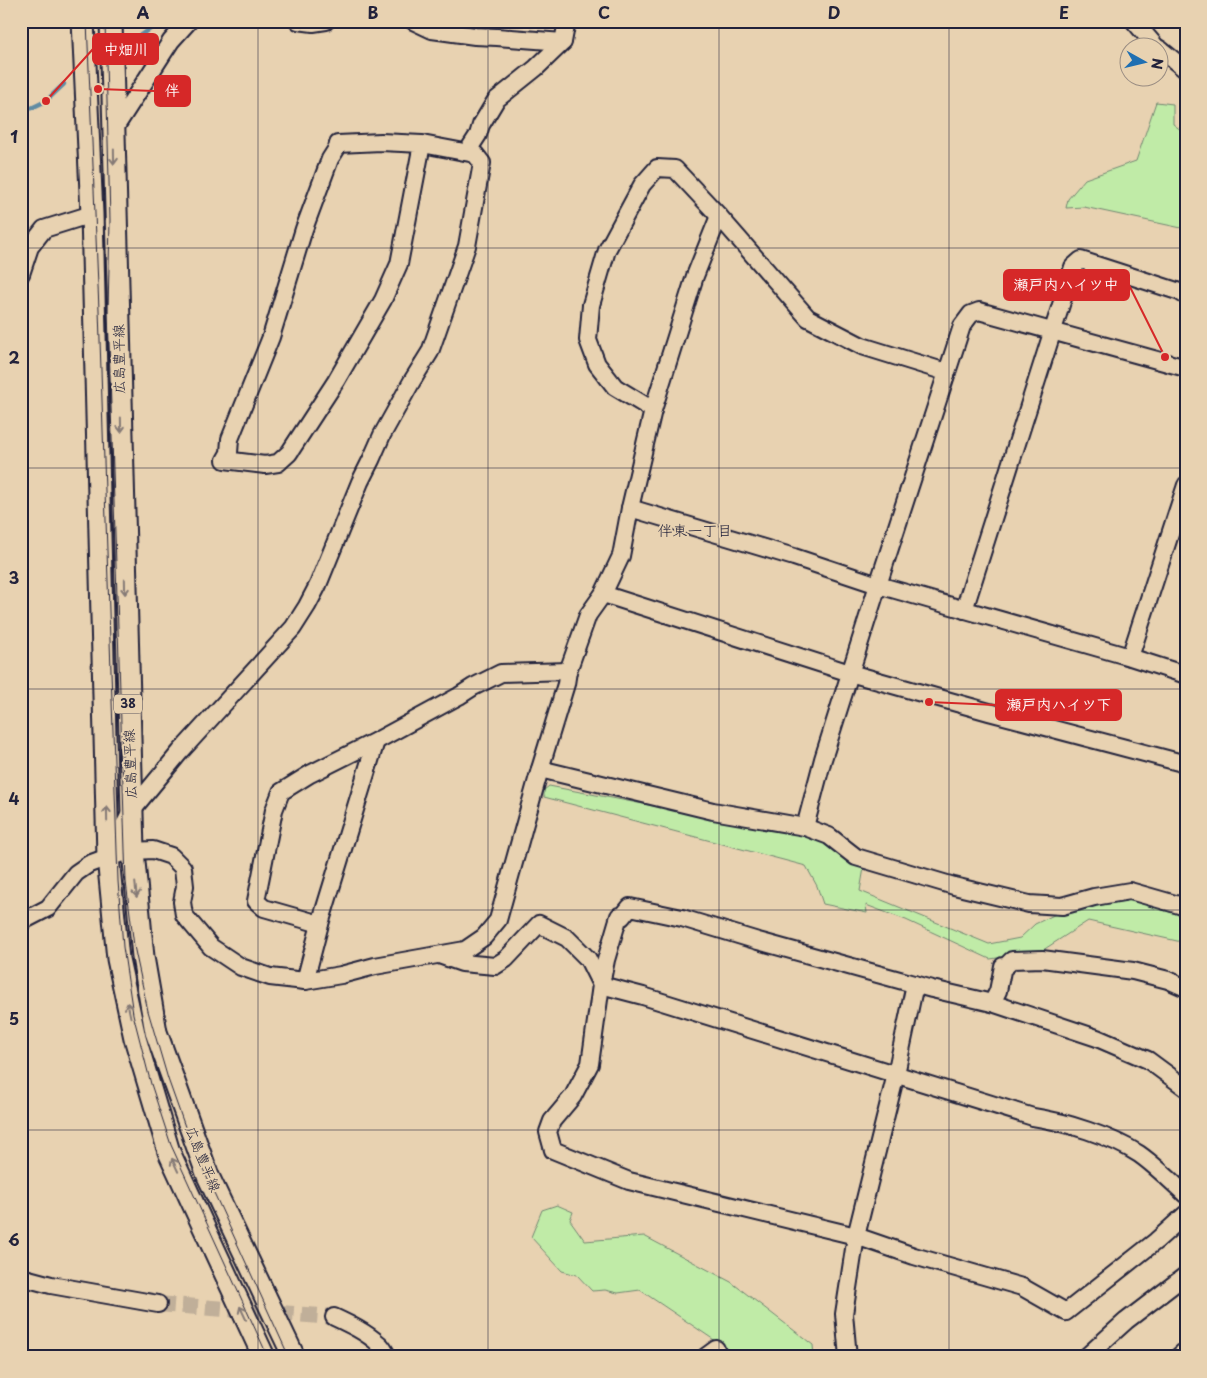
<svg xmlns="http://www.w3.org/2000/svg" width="1207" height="1378" font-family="'Playpen Sans','Klee One',sans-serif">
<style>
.green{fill:#c0eba7;stroke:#718671}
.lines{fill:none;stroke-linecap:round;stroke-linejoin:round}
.stream{stroke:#5f8ba3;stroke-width:4.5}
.minor-tunnel{stroke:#c0af99;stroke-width:16;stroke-dasharray:16 8;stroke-linecap:butt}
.minor-casing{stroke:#22223b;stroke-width:20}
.major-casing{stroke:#22223b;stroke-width:25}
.minor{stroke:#e8d2b1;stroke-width:16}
.major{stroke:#e8d2b1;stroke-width:21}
.tram{stroke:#22223b;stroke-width:1}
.oneway{stroke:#857a76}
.grid{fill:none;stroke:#22223b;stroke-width:1;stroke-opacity:0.55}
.labels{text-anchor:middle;stroke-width:4;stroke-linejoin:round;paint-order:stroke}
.shield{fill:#e8d2b1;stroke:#5d575e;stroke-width:1}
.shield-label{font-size:12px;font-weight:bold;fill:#22223b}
.street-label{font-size:14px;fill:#22223b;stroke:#e8d2b1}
.neighbourhood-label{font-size:15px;fill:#22223b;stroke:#e8d2b1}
.leader{fill:none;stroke:#d62828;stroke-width:2}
.callout-dot{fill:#d62828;stroke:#e8d2b1;stroke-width:2}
.callout{fill:#d62828;stroke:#d62828;stroke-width:2}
.callout-label{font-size:15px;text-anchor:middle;font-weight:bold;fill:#fff}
.neatline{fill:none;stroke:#22223b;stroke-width:2}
.grid-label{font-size:16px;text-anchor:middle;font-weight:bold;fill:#22223b}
</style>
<rect width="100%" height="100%" fill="#e8d2b1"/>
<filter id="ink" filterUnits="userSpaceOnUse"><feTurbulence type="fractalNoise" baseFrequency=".02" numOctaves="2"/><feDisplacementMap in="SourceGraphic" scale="10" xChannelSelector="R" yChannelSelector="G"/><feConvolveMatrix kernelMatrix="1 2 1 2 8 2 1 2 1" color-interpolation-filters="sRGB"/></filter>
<g filter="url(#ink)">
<g class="green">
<polygon points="1156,102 1173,104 1173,124 1186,134 1186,229 1084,207 1066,208 1068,199 1085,179 1136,161"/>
<polygon points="549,786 821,838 850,860 864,868 860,891 989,944 1020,938 1035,924 1058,913 1130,900 1186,917 1186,943 1088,921 1040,952 990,959 906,920 866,905 867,913 823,904 817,886 806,866 544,797 544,790"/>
<polygon points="557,1205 573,1212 570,1220 585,1241 644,1236 731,1282 813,1345 814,1357 736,1357 729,1350 640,1290 618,1293 605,1290 592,1291 577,1275 562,1271 531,1237 542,1210"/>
</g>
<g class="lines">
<g class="stream">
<polyline points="124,47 162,21"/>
<polyline points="21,113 46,101 64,84"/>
</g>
<polyline class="minor-tunnel" points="158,1304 334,1317"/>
<defs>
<g id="minor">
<polyline points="298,21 313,23 326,21"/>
<polyline points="413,21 432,30 475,36 497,37 563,42"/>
<polyline points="1134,21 1157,48"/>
<polyline points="1160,49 1186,70"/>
<polyline points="113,131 171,41 189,21"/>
<polygon points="381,142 422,144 399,264 383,300 336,381 289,453 278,463 265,465 225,460 229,453 230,439 271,337 304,229 330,159 337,148 338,144"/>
<polyline points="467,152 478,135 481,125 496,100 536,68 563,42 567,21"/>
<polyline points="21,274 30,247 44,229 92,214"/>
<polyline points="653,410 615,387 597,364 588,340 591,305 607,250 642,185 657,168 675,169 719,216 808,318 862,346 946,372"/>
<polyline points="630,508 794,557 878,585 1130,657 1186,675"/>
<polyline points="603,594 850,673 989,712 1186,764"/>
<polyline points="964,610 1073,267 1081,260 1180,292 1186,296"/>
<polyline points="1130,657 1186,485"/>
<polyline points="540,769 713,811 805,827 829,836 856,857 954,886 1029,904 1062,906 1094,897 1130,891 1186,907"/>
<polyline points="805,827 823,759 878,585 962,326 971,314 979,311 1186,368"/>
<polyline points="109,855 132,810 180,752 293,628 307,606 318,585 360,482 371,460 382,435 412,381 430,352 467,246 482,163 475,154 422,144"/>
<polyline points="21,922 48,908 76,873 89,864 108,857 133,851 153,850 171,856 183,868 185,886 182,902 184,915 211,947 241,967 270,977 305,981 341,975 375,966 465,950 484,937 498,920 540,769 566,684 568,671 588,615 603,594 621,556 630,508 653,410 695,276 719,216"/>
<polyline points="320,924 264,908 256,901 274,810 281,792 310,774 376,741 459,696 473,687 501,673 568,671"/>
<path d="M439,955L462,963L495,966L506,959L539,924L567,938L588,959L601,985L643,996L1033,1117C1066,1122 1111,1136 1139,1154C1156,1166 1171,1181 1186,1195"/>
<polyline points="305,981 320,924 376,741"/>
<polyline points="992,1003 998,991 1003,966 1006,966 1012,960 1042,959 1133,971 1168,980 1186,988"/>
<polyline points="1186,1088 1148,1060 1097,1038 992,1003 932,989 758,941 682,918 630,907 622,917 619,916 606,960 601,985 590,1064 573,1096 552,1121 548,1132 553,1150 629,1181 856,1236 914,1256 1022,1287 1066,1312 1156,1241 1186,1214"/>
<polyline points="21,1277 51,1285 158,1304"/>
<path d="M334,1317C349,1324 366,1332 379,1344C383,1347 385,1352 388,1357"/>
<polyline points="705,1357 716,1349"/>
<polyline points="848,1357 844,1314 856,1236 896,1074 915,984"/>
<polyline points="1086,1357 1126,1321 1186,1275"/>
<polyline points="1178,1357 1186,1350"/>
</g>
<g id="major">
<polyline points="83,21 92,214 108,857 118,959 135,1038 169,1152 264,1357"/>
<polyline points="111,21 133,851 143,957 156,1032 208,1176 294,1357"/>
</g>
</defs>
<use href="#minor" class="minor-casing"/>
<use href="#major" class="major-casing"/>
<use href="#minor" class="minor"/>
<use href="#major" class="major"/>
<g class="tram">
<polyline points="87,21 99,310 118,881 123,947 133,1014 151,1084 171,1145 268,1357"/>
<polyline points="105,21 110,220 108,311 126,882 134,946 148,1011 168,1079 189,1138 289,1357"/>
</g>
</g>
<defs><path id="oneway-shaft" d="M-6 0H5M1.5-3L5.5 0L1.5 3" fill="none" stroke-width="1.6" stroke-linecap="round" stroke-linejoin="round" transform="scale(1.25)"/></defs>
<g class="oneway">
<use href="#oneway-shaft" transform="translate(114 157) rotate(89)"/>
<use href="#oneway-shaft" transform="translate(121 425) rotate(89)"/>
<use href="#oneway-shaft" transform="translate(125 587) rotate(89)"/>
<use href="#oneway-shaft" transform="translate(107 814) rotate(-91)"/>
<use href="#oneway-shaft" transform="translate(136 890) rotate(84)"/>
<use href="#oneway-shaft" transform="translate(129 1010) rotate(-102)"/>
<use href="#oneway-shaft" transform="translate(175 1165) rotate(-115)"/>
<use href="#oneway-shaft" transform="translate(243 1313) rotate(-115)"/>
</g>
</g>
<path class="grid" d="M258,21V1357M488,21V1357M719,21V1357M949,21V1357M21,248H1186M21,468H1186M21,689H1186M21,910H1186M21,1130H1186"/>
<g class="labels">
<rect class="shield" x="114" y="694.5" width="28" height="19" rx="4"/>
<g class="shield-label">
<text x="128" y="708">38</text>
</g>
<g class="street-label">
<text transform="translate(119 359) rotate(-91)" y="5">広島豊平線</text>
<text transform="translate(130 764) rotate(-92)" y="5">広島豊平線</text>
<text transform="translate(203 1159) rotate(68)" y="5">広島豊平線</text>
</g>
<g class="neighbourhood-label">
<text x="695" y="536">伴東一丁目</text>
</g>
</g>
<path class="leader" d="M46 101L93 49M98 89L155 91M1165 357L1129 285M929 702L996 705"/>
<g class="callout-dot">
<circle cx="46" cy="101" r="5"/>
<circle cx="98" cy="89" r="5"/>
<circle cx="1165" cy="357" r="5"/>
<circle cx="929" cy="702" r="5"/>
</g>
<g class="callout">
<rect x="93" y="34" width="65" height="30" rx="5"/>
<rect x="155" y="76" width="35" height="30" rx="5"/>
<rect x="1004" y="270" width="125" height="30" rx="5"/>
<rect x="996" y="690" width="125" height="30" rx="5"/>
</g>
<g class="callout-label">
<text x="126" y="55">中畑川</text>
<text x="172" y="96">伴</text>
<text x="1066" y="290">瀬戸内ハイツ中</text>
<text x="1059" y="710">瀬戸内ハイツ下</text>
</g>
<rect width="1207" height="1378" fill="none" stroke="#e8d2b1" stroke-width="55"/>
<g transform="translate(1144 62) rotate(98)"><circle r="24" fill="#e8d2b1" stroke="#998c82"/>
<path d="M0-4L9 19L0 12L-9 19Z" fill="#1f6fb2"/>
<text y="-8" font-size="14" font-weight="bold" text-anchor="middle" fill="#22223b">N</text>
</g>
<rect x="28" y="28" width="1152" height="1322" class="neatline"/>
<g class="grid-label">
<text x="143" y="19">A</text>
<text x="373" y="19">B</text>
<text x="604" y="19">C</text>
<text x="834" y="19">D</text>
<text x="1064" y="19">E</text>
<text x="14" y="143">1</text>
<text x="14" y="364">2</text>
<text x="14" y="584">3</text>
<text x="14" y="805">4</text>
<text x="14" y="1025">5</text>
<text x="14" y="1246">6</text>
</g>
</svg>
